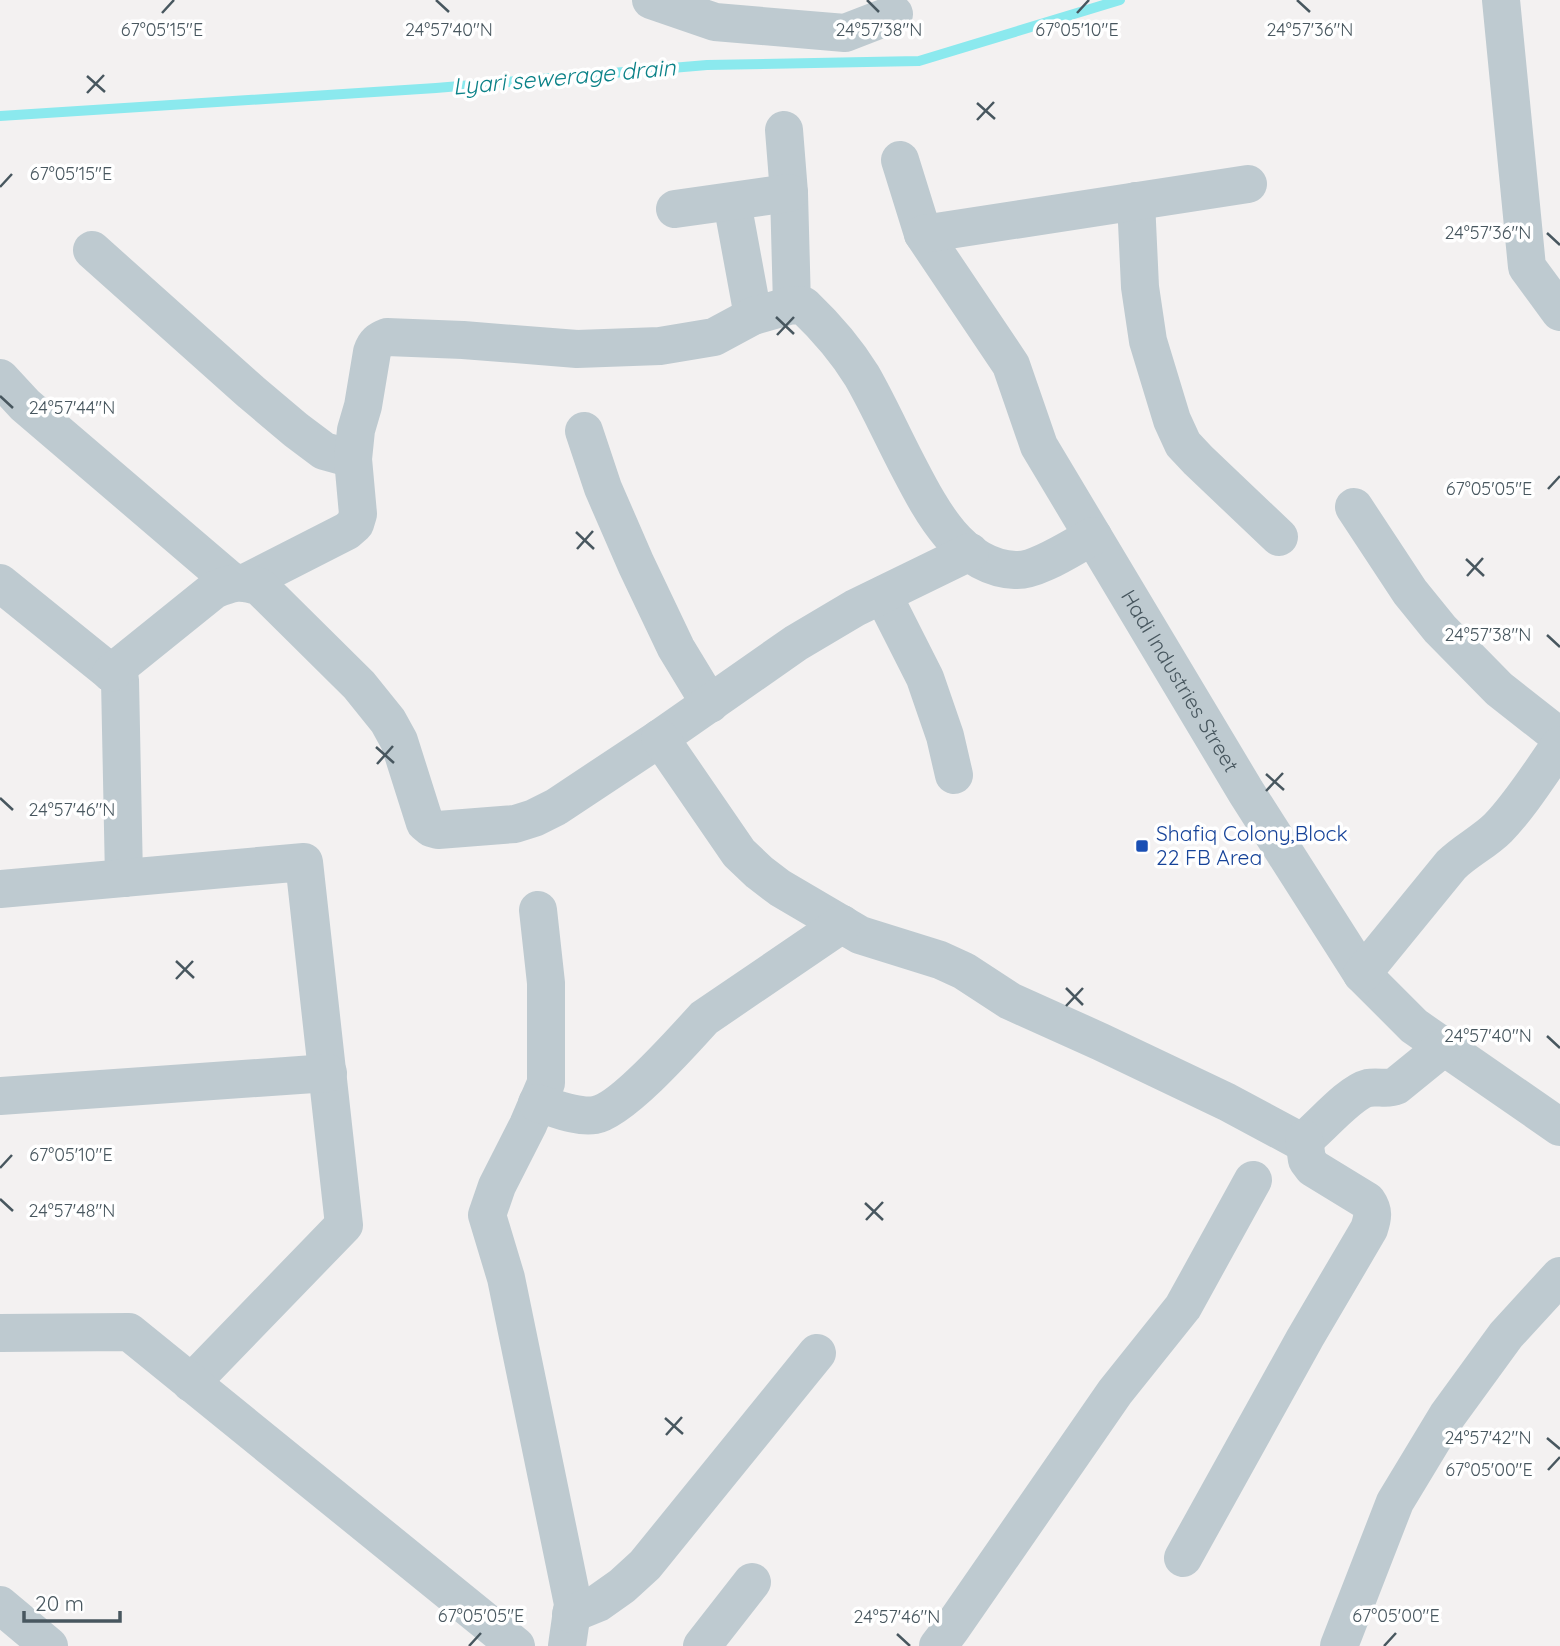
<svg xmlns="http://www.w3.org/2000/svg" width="1560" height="1646" font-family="Quicksand,sans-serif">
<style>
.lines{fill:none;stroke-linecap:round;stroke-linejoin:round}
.stream{stroke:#8be9ee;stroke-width:10}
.minor{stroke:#becad0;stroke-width:38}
.ticks{fill:none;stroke:#48575f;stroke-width:2.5}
.transit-dot{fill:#1a4fb4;stroke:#fff;stroke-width:2.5}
.labels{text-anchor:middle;stroke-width:7;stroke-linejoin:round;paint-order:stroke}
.street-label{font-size:21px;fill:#48575f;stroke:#fff}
.transit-label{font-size:21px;fill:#164399;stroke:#fff;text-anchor:start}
.water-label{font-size:23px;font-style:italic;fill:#0b8288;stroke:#fff}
.ticks-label{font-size:18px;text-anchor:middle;fill:#48575f;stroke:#fff;stroke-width:7;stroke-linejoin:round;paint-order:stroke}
</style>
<rect width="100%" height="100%" fill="#f3f1f1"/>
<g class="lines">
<polyline class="stream" points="0,116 436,88 707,65 919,61 1120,0"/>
<g class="minor">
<polyline points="651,0 715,22 845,33 894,14"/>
<polyline points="1501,0 1527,267 1560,312"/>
<polyline points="784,130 789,193 792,305"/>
<path id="s1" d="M900,160L923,234L1011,365L1039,446L1246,792L1362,974L1414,1026L1560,1127"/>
<polyline points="1136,201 1140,287 1148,341 1172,420 1183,444 1198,460 1279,537"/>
<polyline points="732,202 753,316"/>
<polyline points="675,209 789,193"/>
<polyline points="923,234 1248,184"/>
<polyline points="92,250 251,392 296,430 324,451 353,459"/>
<polyline points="0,378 25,405 232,582"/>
<polyline points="584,431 603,488 636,564 676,648 710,704"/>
<polyline points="1354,507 1410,592 1440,629 1499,689 1560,737"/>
<path d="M247,582L347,531L355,524L358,514L353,459L356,430L363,406L372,352C375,343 379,340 387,337L463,340L577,349L660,346L714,337L753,316L792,305L804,306C826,327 846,350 862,376C878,404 891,433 906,462C929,506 958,567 1015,570C1036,572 1074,546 1093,536"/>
<polyline points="0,583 120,680 124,878"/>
<polyline points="883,595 925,678 945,736 954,775"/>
<path d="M111,673L214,590C233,582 240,580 260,587L359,685L388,721L399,741L425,823L431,828L438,830L515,824L534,818L556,807L660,738L796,643L855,608L970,552"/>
<path d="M660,738L739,853L759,872L780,888L860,935L940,960L964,971L1010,1001L1101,1042L1227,1102L1296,1139H1304L1310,1135C1324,1123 1351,1092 1368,1088C1378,1086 1387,1090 1396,1086L1444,1047"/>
<polyline points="0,889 304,862 344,1225 191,1383"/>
<polyline points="538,910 546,983 546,1083 528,1125 497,1186 487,1215 506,1278 573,1604 567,1646"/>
<path d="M1362,974L1451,865C1465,851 1484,842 1498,828C1522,803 1540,773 1560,745"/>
<polyline points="0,1096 328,1073"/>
<path d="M537,1103C555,1108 577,1118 595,1115C622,1110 684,1040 704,1018L842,924"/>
<polyline points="0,1333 129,1332 516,1646"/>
<path d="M1183,1558L1305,1338L1369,1229C1373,1217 1374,1211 1367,1201L1313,1168L1307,1160L1304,1139"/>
<polyline points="0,1605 49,1646"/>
<polyline points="571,1614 598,1603 622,1586 645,1565 817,1353"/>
<polyline points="702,1646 752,1582"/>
<polyline points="938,1646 951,1629 1115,1392 1183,1307 1253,1180"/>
<polyline points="1339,1646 1395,1502 1447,1416 1506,1335 1560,1276"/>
</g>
</g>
<path class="ticks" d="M436,0L449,12M867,0L879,12M1297,0L1310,12M162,13L174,0M1077,13L1089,0M87,76L105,92M87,93L104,75M977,103L995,119M977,120L994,102M0,187L12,174M1547,233L1560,245M776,317L794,334M777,335L794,317M0,396L13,408M1548,489L1560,476M576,532L594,549M577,549L593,531M1466,559L1484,576M1467,576L1483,558M1547,635L1560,647M376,747L394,763M377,764L393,746M1266,774L1284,790M1266,791L1283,773M0,798L13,810M176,961L194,978M176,979L193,961M1066,988L1083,1005M1066,1006L1083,988M1547,1036L1560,1048M0,1168L12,1155M0,1199L13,1211M865,1203L883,1220M866,1220L883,1202M665,1418L683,1434M666,1435L682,1417M1547,1438L1560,1449M1548,1470L1560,1457M897,1634L910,1646M469,1646L481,1633M1384,1646L1396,1633"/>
<rect class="transit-dot" x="1135" y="839" width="14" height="14" rx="3.5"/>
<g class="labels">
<g class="street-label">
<text dy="7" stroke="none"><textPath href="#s1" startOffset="595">Hadi Industries Street</textPath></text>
</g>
<g class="transit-label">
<text x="1156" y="841">Shafiq Colony,Block<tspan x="1156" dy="24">22 FB Area</tspan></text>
</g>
<g class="water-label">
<text transform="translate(564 77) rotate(-5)" y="8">Lyari sewerage drain</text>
</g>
</g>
<g class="ticks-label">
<text x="449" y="36">24°57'40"N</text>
<text x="1310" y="36">24°57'36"N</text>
<text x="879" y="36">24°57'38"N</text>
<text x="162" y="36">67°05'15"E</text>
<text x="1077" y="36">67°05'10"E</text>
<text x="71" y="180">67°05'15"E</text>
<text x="1488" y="239">24°57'36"N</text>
<text x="72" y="414">24°57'44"N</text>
<text x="1489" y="495">67°05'05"E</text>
<text x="1488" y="641">24°57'38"N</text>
<text x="72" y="816">24°57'46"N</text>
<text x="1488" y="1042">24°57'40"N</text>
<text x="71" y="1161">67°05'10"E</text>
<text x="72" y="1217">24°57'48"N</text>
<text x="1488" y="1444">24°57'42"N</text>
<text x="1489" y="1476">67°05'00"E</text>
<text x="481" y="1622">67°05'05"E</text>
<text x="1396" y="1622">67°05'00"E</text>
<text x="897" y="1623">24°57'46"N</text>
</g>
<path d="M24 1611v10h96v-10" fill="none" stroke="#48575f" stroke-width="3.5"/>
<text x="35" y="1611" font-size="21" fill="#48575f" stroke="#ffffff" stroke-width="5" paint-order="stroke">20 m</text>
</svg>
